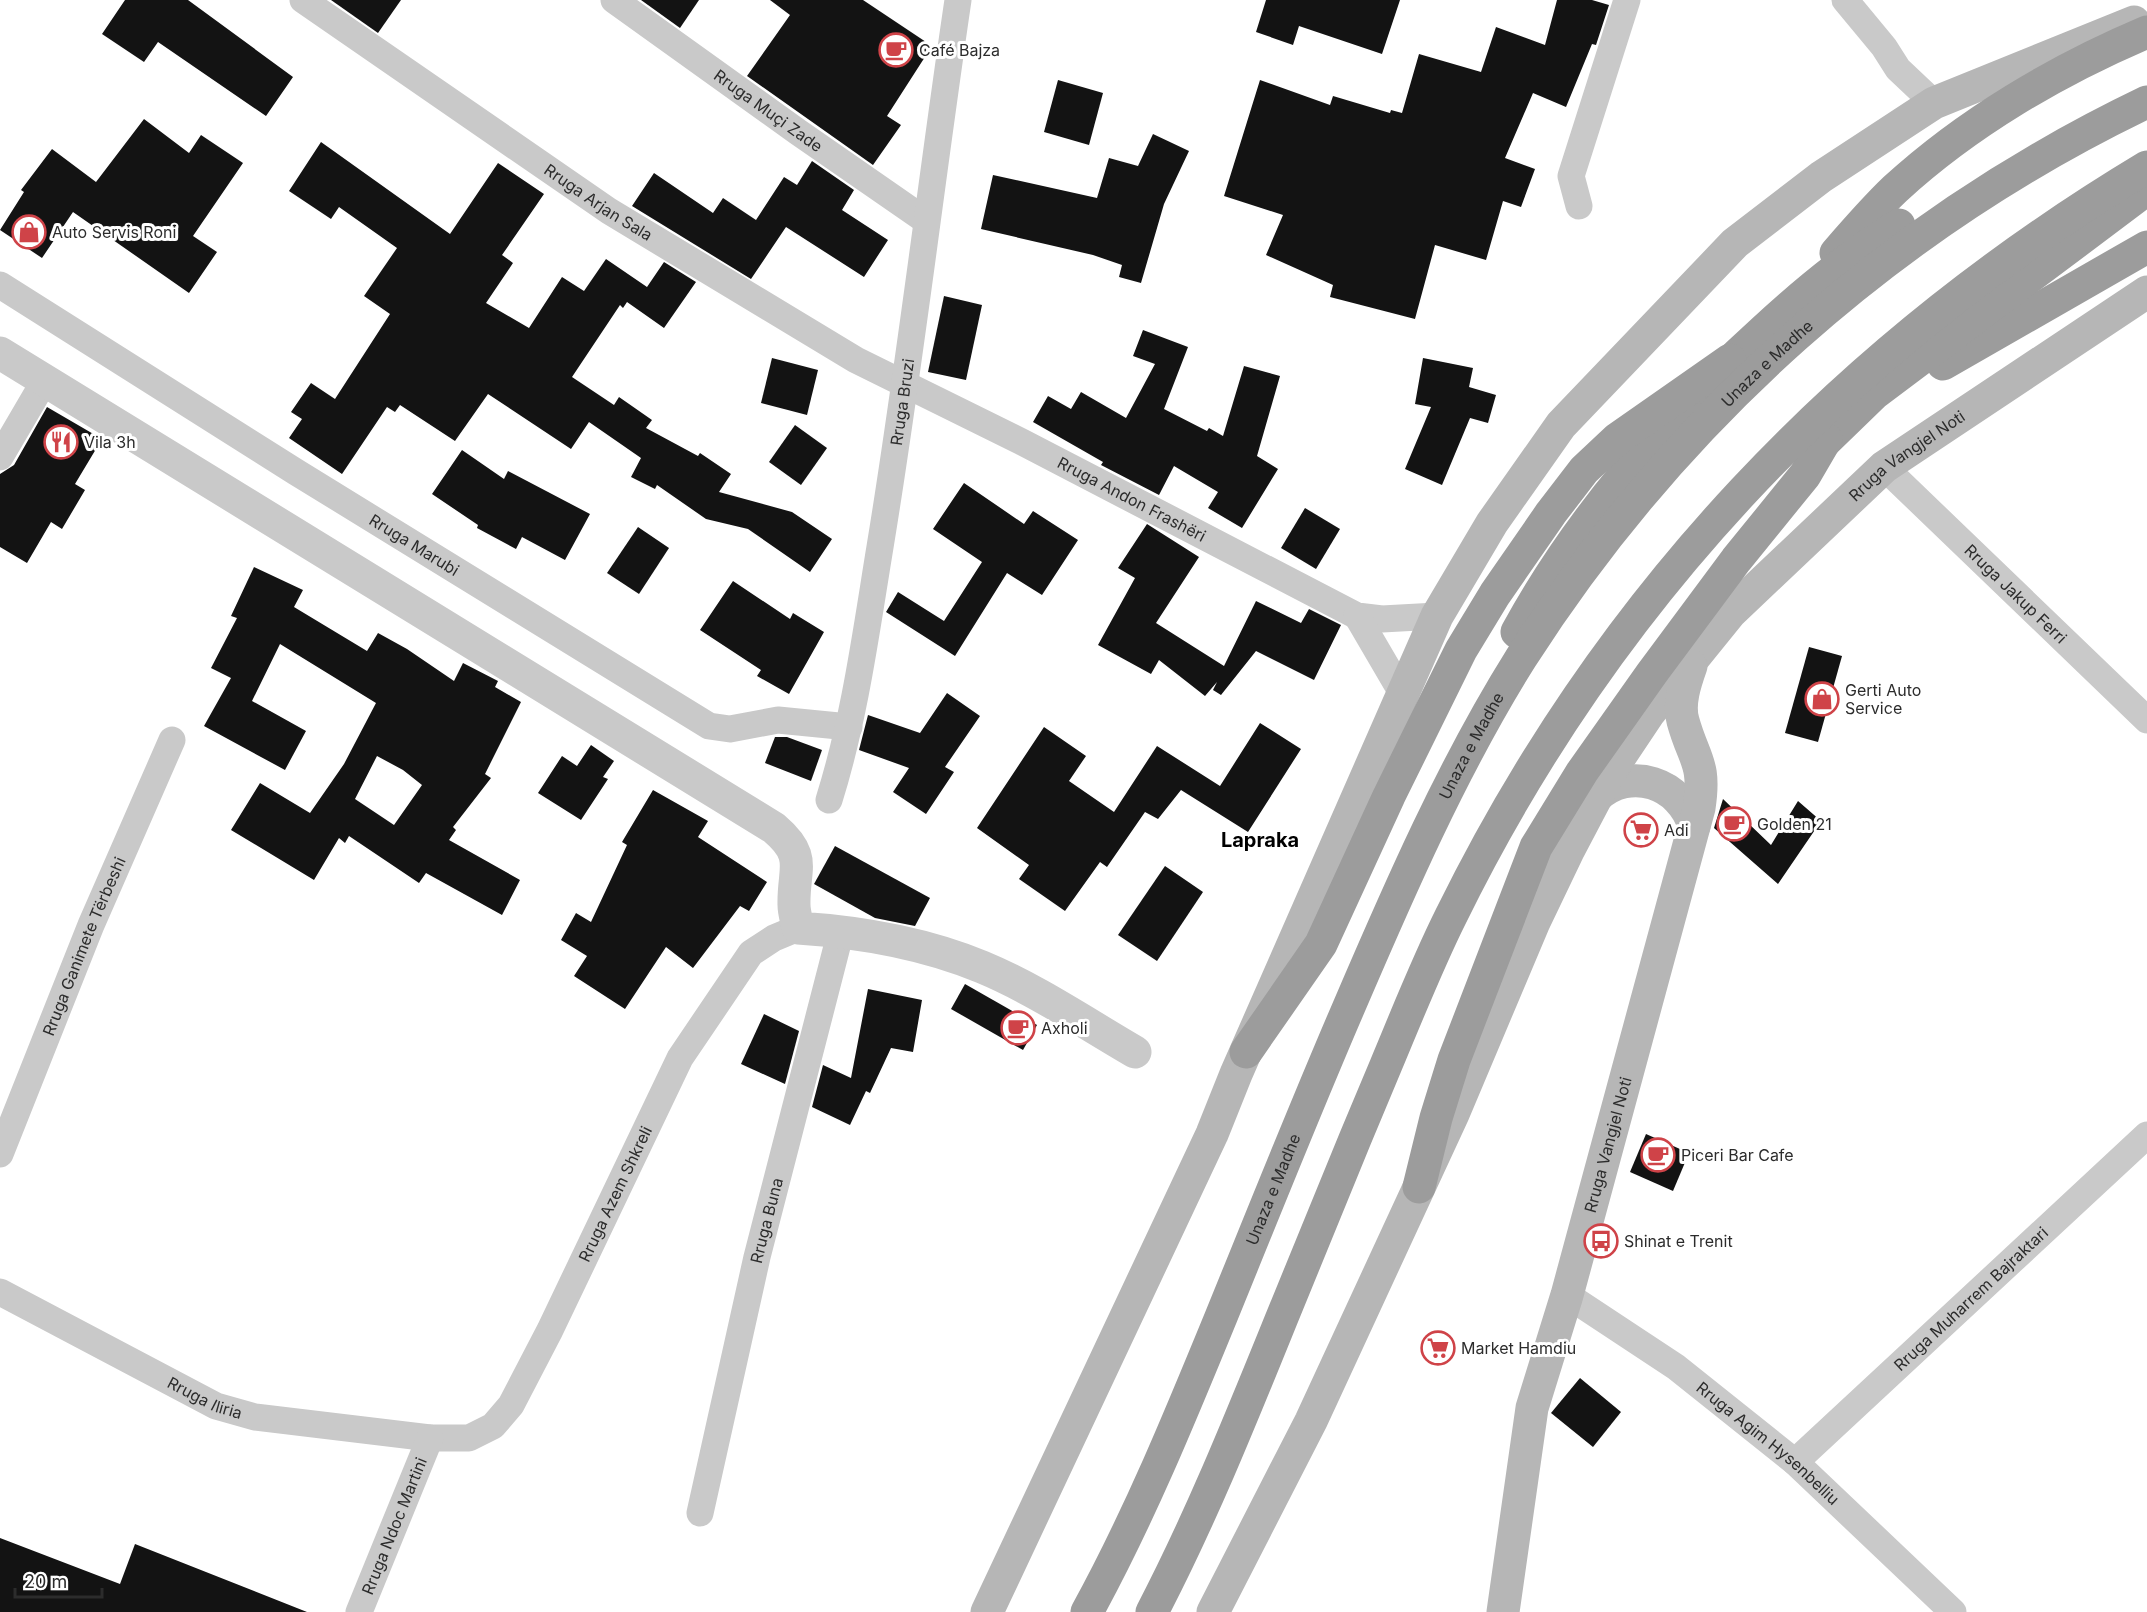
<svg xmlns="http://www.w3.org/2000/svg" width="2147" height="1612" font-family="Inter,sans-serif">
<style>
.building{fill:#131313;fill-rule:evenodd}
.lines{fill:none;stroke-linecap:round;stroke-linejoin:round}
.minor{stroke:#c9c9c9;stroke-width:27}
.tertiary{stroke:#c9c9c9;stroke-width:33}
.secondary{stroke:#b6b6b6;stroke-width:33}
.trunk{stroke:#9c9c9c;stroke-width:33}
.labels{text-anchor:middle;stroke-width:6;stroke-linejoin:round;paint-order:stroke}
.poi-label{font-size:16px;fill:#2c2c2c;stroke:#fff;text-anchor:start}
.street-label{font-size:16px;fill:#2c2c2c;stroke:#fff}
.quarter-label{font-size:20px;font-weight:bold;fill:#000;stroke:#fff}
</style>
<rect width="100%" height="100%" fill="#fff"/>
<g class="building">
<polygon points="125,0 188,0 293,77 266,116 158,42 144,62 102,34"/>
<polygon points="331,0 401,0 378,33"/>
<polygon points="641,0 699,0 680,28"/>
<polygon points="770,0 863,0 932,46 887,116 901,125 873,165 747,76 790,15"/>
<polygon points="1266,0 1400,0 1382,54 1299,26 1293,45 1256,32"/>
<polygon points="1557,0 1592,0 1609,5 1596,45 1592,44 1566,107 1533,93 1505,158 1535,169 1521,207 1503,201 1486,260 1435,245 1415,319 1330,297 1333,285 1266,255 1283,215 1224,196 1260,80 1330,105 1333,96 1390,113 1391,110 1402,113 1419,54 1481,72 1496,27 1545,45"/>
<polygon points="1058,80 1103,93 1089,145 1044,132"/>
<polygon points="144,119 189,153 201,135 243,163 193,236 217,252 189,293 73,212 42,258 0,230 24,192 21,190 52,149 96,182"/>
<polygon points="1153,134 1189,151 1164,204 1141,283 1119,277 1122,265 1093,255 981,229 993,175 1097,198 1109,158 1138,166"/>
<polygon points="321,142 450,234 498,163 544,194 502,255 513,263 486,303 529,328 562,277 584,291 606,259 647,287 664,262 696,282 664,328 627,302 623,308 620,305 572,377 614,405 619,397 652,420 646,428 698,456 700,453 731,474 719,492 792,512 832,539 810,572 748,529 706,519 657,485 655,489 631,477 641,458 589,422 571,449 488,394 455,441 400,405 395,412 387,407 342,474 289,438 302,419 291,412 311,383 335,399 390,314 364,296 397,248 339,207 331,219 289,191"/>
<polygon points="812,161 854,190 842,210 888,240 864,277 786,227 751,279 632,206 654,173 713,213 723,198 756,220 784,177 797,185"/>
<polygon points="944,296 982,305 966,380 928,372"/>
<polygon points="1143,330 1188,347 1164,409 1207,431 1209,428 1223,436 1244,366 1280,376 1257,456 1278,469 1242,528 1208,508 1218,492 1174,466 1159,495 1101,465 1103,462 1033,422 1048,396 1071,409 1081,392 1126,418 1155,364 1133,356"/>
<polygon points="772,358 818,370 807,415 761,403"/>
<polygon points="1423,358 1473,368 1469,387 1496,395 1488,423 1470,418 1442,485 1405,469 1431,407 1415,404"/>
<polygon points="47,407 102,439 75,484 85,490 62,529 51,522 27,563 0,547 0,474 14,465"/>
<polygon points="795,425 827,448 801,485 769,462"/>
<polygon points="462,450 504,479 508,471 590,514 565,560 522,537 516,549 477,528 478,525 432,494"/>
<polygon points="964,483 1024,524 1033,511 1078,540 1042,595 1007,573 955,656 886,612 898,592 944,621 982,562 933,529"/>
<polygon points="1305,508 1340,529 1316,569 1281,548"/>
<polygon points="1147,524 1199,557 1156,623 1224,666 1256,601 1301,623 1309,609 1341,625 1314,680 1256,651 1221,695 1213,690 1217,682 1205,696 1159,660 1151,674 1098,645 1135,578 1118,568"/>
<polygon points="638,527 669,548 639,594 607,573"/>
<path d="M254,567L303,590L294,607L367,651L378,633L407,649L454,681L463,663L498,681L495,687L521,702L485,774L491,778L453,827L456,830L449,840L520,880L502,915L426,873L419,883L349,836L345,843L339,838L314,880L231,830L260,783L310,813L344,764L376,703L280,644L252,701L306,731L285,770L204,726L231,678L211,668L237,618L231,616ZM377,756L403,770L422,785L394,825L355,799Z"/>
<polygon points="733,581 790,619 793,613 824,632 789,694 757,676 761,670 700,630"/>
<polygon points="1809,647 1842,656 1818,742 1785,733"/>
<polygon points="947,693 980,716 945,767 954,772 926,814 893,792 909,768 859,750 868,715 920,733"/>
<polygon points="1260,723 1301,749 1248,832 1181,790 1158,819 1145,812 1107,867 1100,862 1065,911 1019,879 1029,865 977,828 1044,727 1086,756 1069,781 1114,812 1157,746 1220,786"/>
<polygon points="775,737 787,737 822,750 811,781 765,763"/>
<polygon points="591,745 614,761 603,777 608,779 581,820 538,793 562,756 577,766"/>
<polygon points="653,790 708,821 698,837 767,882 749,911 740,906 693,968 666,947 625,1009 574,976 587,956 561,940 576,913 591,922 627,845 622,842"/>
<polygon points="1723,799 1771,845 1798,801 1821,821 1778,884 1714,828"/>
<polygon points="835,846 930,898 915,926 875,918 814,884"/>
<polygon points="1165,866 1203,892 1157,961 1118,935"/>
<polygon points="965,984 1037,1025 1023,1050 951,1009"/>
<polygon points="868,989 922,1000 913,1052 891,1048 870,1093 866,1091 850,1125 812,1107 823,1065 851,1078"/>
<polygon points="764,1014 799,1031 785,1084 741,1064"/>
<polygon points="1646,1134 1689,1153 1673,1191 1630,1172"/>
<polygon points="1580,1378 1621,1412 1593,1447 1551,1413"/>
<polygon points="0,1538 120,1584 135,1544 307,1612 0,1612"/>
</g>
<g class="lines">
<g class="minor">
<path id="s1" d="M303,0L609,211L856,360L1022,442L1357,616L1382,619L1437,616"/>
<path id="s2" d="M614,0L798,132L925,220"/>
<polyline points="1845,0 1884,47 1898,69 1934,103"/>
<polyline points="1579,206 1571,176 1627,0"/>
<path id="s3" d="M0,285L296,472L709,726L730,729L778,720L849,727"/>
<polyline points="0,457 45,380"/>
<path id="s4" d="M1884,467L2147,720"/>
<polyline points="1357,616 1402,693"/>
<path id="s5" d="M829,800C855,717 866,632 880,547C910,365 931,182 958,0"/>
<path id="s6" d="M0,1154L91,925L172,740"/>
<path id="s7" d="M0,1292L216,1406L255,1417L430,1438H469L493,1426L511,1405L550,1330L680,1058L751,953L774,938L798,928"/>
<path id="s8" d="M1567,1295L1676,1367L1795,1462L1953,1612"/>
<path id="s9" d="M1795,1462L2147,1135"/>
<path id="s10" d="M700,1513L757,1257L841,931"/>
<path id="s11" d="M359,1612L430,1438"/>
</g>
<path class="tertiary" d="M0,353L774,828C808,857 793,868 794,905C794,913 797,921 798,928C860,932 924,943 982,967C1035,989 1085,1023 1135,1052"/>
<g class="secondary">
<path d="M1596,797C1630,765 1681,783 1694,826"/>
<polyline points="987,1612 1212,1134 1236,1074 1437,616 1492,523 1561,425 1735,243 1821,177 1934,103 2134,22"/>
<path id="s12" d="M1213,1612L1311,1421L1453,1114L1534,922L1568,851L1609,773L1649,713L1730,613L1884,467L2147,292"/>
<path id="s13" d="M1503,1612L1532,1408L1567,1295L1699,808C1706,762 1694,761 1683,721C1678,704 1685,683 1691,666"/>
</g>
<g class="trunk">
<path d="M1836,253C1855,231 1874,209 1895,189C1967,123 2057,70 2147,32"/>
<polyline points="1943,364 2147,247"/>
<polyline points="1811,455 1875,393 2147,189"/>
<path d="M1517,632C1579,518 1667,418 1763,331C1805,292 1850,255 1899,225"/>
<polyline points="1246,1052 1321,944 1389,796 1461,650 1495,594 1551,513 1584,470 1617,439 1730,360"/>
<polyline points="1419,1187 1436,1118 1454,1060 1536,847 1582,772 1652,673 1736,560 1805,475 1826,439"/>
<path id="s14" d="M1087,1612C1139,1517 1180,1417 1221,1317C1263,1214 1304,1111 1348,1009C1399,890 1452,768 1521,658C1674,419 1890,225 2147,102"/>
<path d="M1152,1612C1202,1516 1242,1416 1283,1315C1317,1231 1351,1148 1386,1065C1407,1015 1427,964 1451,916C1607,598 1844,349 2147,167"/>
</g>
</g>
<defs>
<symbol id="cafe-ring" viewBox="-11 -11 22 22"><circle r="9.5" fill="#fff" stroke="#cf4348" stroke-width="1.5"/><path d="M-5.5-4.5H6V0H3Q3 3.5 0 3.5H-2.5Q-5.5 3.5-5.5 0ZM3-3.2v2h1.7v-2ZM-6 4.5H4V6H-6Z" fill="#cf4348"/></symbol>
<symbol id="shop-ring" viewBox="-11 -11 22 22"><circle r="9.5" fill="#fff" stroke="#cf4348" stroke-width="1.5"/><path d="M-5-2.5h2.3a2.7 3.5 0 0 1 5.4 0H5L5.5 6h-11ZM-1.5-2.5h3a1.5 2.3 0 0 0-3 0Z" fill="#cf4348"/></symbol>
<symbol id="restaurant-ring" viewBox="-11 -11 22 22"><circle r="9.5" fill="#fff" stroke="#cf4348" stroke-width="1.5"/><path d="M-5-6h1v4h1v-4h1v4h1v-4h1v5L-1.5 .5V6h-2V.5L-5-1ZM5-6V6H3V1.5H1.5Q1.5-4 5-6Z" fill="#cf4348"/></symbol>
<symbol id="supermarket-ring" viewBox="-11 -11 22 22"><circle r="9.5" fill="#fff" stroke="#cf4348" stroke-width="1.5"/><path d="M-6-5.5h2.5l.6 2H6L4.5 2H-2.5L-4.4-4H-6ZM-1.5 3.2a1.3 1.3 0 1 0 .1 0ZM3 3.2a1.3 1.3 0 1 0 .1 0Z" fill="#cf4348"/></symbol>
<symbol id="bus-ring" viewBox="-11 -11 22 22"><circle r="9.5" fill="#fff" stroke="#cf4348" stroke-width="1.5"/><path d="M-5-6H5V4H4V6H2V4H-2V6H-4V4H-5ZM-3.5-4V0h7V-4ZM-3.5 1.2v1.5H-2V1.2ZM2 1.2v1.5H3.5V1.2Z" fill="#cf4348"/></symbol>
</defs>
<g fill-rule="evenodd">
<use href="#cafe-ring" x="877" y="31" width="38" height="38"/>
<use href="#shop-ring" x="10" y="213" width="38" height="38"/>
<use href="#restaurant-ring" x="42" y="423" width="38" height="38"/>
<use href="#shop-ring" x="1803" y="680" width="38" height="38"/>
<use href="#cafe-ring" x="1715" y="805" width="38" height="38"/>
<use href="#supermarket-ring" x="1622" y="811" width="38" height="38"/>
<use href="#cafe-ring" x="999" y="1009" width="38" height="38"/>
<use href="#cafe-ring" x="1639" y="1136" width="38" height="38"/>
<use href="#bus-ring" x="1582" y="1222" width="38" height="38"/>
<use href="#supermarket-ring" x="1419" y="1329" width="38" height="38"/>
</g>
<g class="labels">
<g class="poi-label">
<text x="919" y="56">Café Bajza</text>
<text x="52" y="238">Auto Servis Roni</text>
<text x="84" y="448">Vila 3h</text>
<text x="1845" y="696">Gerti Auto<tspan x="1845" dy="18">Service</tspan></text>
<text x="1757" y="830">Golden 21</text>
<text x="1664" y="836">Adi</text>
<text x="1041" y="1034">Axholi</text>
<text x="1681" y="1161">Piceri Bar Cafe</text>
<text x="1624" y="1247">Shinat e Trenit</text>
<text x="1461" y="1354">Market Hamdiu</text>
</g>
<g class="street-label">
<text dy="6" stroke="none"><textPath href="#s2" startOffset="190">Rruga Muçi Zade</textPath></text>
<text dy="6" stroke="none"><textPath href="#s1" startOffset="358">Rruga Arjan Sala</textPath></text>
<text dy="6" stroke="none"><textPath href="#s14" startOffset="1434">Unaza e Madhe</textPath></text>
<text dy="6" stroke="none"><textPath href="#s5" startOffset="405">Rruga Bruzi</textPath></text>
<text dy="6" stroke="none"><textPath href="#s12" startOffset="1366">Rruga Vangjel Noti</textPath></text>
<text dy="6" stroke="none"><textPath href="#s1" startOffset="969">Rruga Andon Frashëri</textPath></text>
<text dy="6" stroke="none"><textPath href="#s3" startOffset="489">Rruga Marubi</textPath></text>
<text dy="6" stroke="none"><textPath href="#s4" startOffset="183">Rruga Jakup Ferri</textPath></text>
<text dy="6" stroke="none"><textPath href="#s14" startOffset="948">Unaza e Madhe</textPath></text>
<text dy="6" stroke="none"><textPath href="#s6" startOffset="224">Rruga Ganimete Tërbeshi</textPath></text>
<text dy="6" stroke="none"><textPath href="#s13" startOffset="480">Rruga Vangjel Noti</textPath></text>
<text dy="6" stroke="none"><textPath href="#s14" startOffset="462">Unaza e Madhe</textPath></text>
<text dy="6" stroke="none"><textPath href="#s7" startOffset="790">Rruga Azem Shkreli</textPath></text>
<text dy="6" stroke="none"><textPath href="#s10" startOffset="300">Rruga Buna</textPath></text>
<text dy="6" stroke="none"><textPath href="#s9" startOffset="240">Rruga Muharrem Bajraktari</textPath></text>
<text dy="6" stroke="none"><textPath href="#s7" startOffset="231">Rruga Iliria</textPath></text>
<text dy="6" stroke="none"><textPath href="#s8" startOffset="250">Rruga Agim Hysenbelliu</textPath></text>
<text dy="6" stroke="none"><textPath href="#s11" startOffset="93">Rruga Ndoc Martini</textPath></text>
</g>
<g class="quarter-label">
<text x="1260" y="847">Lapraka</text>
</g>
</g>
<path d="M15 1588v9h87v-9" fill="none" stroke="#2c2c2c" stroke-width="3"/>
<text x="24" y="1588" font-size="18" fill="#2c2c2c" stroke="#ffffff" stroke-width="4.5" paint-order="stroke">20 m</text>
</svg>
